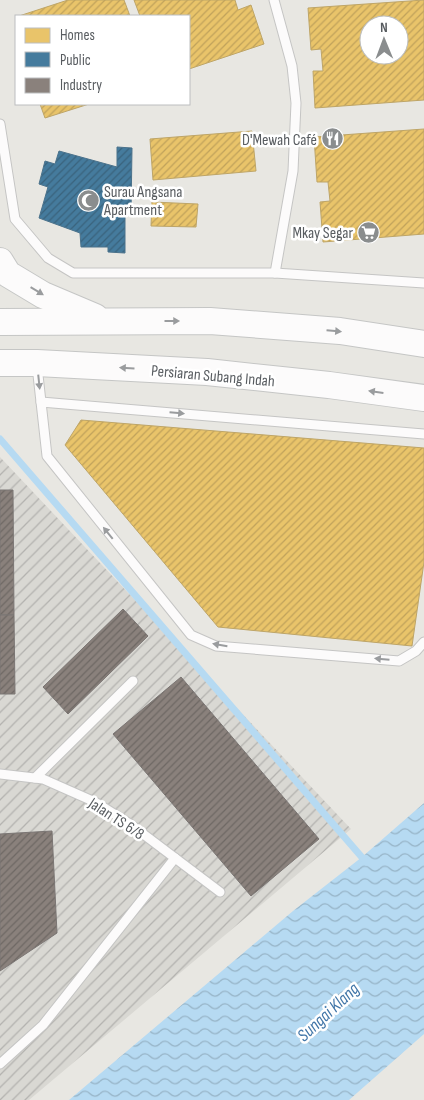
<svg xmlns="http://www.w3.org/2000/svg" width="424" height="1100" font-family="'Sofia Sans Condensed',sans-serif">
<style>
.industrial{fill:url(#industrial-furrows)}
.water{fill:url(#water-waves)}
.homes{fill:url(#homes-hatch);stroke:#bea567;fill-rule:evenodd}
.public{fill:url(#public-hatch);stroke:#4b728b}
.industry{fill:url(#industry-hatch);stroke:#7b7674}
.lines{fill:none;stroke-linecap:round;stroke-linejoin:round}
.stream{stroke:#b6daf2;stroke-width:7}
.lane-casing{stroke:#c5c5c4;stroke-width:11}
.secondary-casing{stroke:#c5c6c5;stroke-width:28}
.lane{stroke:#fcfbfb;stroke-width:9}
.secondary{stroke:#fcfbfb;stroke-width:26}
.oneway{fill:#9a9c9e}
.labels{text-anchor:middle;stroke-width:5;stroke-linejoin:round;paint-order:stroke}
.poi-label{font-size:16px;fill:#585c60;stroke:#fff;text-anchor:end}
.street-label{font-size:16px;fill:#585c60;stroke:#fff}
.water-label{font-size:18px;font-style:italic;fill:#4276a8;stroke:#fff}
</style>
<defs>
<pattern id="industrial-furrows" width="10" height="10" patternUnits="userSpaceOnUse" patternTransform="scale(1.25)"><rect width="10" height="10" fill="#d9d8d3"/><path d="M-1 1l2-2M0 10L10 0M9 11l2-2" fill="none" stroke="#b3b2af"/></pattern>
<pattern id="water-waves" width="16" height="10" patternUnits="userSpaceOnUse" patternTransform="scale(1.25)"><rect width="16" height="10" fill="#b6daf2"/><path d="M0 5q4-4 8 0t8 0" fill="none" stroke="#97b4c7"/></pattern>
<pattern id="homes-hatch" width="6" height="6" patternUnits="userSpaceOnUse" patternTransform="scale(1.25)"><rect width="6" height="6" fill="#e9c46a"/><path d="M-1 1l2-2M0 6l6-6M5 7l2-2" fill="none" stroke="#c0a25b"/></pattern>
<pattern id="public-hatch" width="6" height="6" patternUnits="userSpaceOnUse" patternTransform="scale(1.25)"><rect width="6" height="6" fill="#457b9d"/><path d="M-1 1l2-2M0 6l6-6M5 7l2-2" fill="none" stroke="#3a637d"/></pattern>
<pattern id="industry-hatch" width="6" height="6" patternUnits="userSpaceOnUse" patternTransform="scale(1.25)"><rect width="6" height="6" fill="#8a817c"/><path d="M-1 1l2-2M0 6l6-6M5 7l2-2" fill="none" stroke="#6e6864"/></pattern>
</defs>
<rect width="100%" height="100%" fill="#e8e7e2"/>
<polygon class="industrial" points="0,457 351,829 29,1100 0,1100"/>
<polygon class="water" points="424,803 424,1034 349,1100 69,1100 293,911 362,857"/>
<g class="homes">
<polygon points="68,0 124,0 130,16 19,16"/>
<polygon points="134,0 235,0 238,10 251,5 264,44 189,69 189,16 140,16"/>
<path d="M424,0V100L315,108L313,71H323L321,49L311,50L308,8ZM369,25H399V55H369Z"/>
<polygon points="40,104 89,104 45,118"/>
<polygon points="424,129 424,234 323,242 320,202 330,201 328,182 317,182 314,137"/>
<polygon points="252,131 256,171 153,180 150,139"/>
<polygon points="152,202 198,204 196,227 151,226"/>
<polygon points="81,420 424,448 424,562 412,646 218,627 65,445"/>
</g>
<polygon class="public" points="117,147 132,148 131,214 125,214 125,253 108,252 108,247 81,247 80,233 39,218 48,187 39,184 45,161 55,164 59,151 117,167"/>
<g class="industry">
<polygon points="0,490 13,490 14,615 0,615"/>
<polygon points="123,609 148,636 68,714 43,687"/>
<polygon points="0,615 14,615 15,694 0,694"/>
<polygon points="181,677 319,839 251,896 113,734"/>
<polygon points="52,831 57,933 0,971 0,834"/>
</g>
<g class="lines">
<polyline class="stream" points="0,439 366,862"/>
<defs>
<g id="lane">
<polyline points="274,0 292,66 296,103 293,171 275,273"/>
<polyline points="0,124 15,219 48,258 73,273 275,273 424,283"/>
<polyline points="37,366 47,456 191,635 216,646 399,661 416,651 424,642"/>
<polyline points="41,402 424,434"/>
<polyline points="0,774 43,779 95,802 130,824 220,892"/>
<polyline points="35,778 133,681"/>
<polyline points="0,1064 43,1025 175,858"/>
</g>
<g id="secondary">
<polyline points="0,261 8,274 43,295 95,317"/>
<polyline points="0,322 210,321 340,331 424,344"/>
<polyline points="0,363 37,363 207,372 329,385 424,398"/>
</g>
</defs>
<use href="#lane" class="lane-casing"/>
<use href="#secondary" class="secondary-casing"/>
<use href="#lane" class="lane"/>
<use href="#secondary" class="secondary"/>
</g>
<defs><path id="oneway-solid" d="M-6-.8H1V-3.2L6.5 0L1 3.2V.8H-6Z" transform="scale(1.25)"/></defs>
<g class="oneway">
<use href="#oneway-solid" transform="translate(37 291) rotate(31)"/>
<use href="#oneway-solid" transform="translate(172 321)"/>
<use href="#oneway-solid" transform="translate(334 331) rotate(5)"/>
<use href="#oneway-solid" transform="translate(127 368) rotate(-177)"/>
<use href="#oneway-solid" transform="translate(39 382) rotate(84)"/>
<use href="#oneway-solid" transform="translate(376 392) rotate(-172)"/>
<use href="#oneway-solid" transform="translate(177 413) rotate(5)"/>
<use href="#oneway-solid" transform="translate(108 533) rotate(-129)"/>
<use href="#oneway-solid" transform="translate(220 645) rotate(-170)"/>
<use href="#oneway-solid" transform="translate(382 659) rotate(-175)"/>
</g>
<defs>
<symbol id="restaurant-disc" viewBox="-11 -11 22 22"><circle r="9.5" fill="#8a8d8e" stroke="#fff"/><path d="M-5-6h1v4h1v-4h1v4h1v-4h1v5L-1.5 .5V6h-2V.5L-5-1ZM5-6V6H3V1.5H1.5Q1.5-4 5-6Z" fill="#fff"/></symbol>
<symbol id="mosque-disc" viewBox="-11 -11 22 22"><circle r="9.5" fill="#8a8d8e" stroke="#fff"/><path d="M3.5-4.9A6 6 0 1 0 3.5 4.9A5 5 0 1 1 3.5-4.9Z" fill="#fff"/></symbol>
<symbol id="supermarket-disc" viewBox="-11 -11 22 22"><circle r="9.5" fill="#8a8d8e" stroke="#fff"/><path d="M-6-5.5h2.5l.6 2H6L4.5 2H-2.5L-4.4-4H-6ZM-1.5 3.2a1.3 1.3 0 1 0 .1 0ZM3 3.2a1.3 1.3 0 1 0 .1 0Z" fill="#fff"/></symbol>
</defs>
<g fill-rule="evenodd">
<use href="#restaurant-disc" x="320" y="126" width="25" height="25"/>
<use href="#mosque-disc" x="76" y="188" width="25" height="25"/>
<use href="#supermarket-disc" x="356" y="220" width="25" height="25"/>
</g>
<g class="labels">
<g class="poi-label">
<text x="317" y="145">D'Mewah Café</text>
<text x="104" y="197" text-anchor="start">Surau Angsana<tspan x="104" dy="18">Apartment</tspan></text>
<text x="353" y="238">Mkay Segar</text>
</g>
<g class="street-label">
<text transform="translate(213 375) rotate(5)" y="6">Persiaran Subang Indah</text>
<text transform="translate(117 818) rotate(33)" y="6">Jalan TS 6/8</text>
</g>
<g class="water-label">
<text transform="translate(328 1012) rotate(-43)" y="6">Sungai Klang</text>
</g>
</g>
<rect x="15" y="15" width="175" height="90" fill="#ffffff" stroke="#bcbebf"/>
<rect x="25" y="28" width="25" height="15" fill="#e9c46a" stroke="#bcbebf"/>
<text x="60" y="40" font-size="15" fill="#585c60">Homes</text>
<rect x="25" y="52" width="25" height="15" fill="#457b9d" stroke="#bcbebf"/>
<text x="60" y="65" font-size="15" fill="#585c60">Public</text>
<rect x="25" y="78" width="25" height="15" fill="#8a817c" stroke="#bcbebf"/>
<text x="60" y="90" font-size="15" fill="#585c60">Industry</text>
<g transform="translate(384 40) rotate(359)"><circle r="24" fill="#ffffff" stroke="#bcbebf"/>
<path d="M0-4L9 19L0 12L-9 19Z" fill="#8a8d8e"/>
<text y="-8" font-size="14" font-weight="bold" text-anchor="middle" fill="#585c60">N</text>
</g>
</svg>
